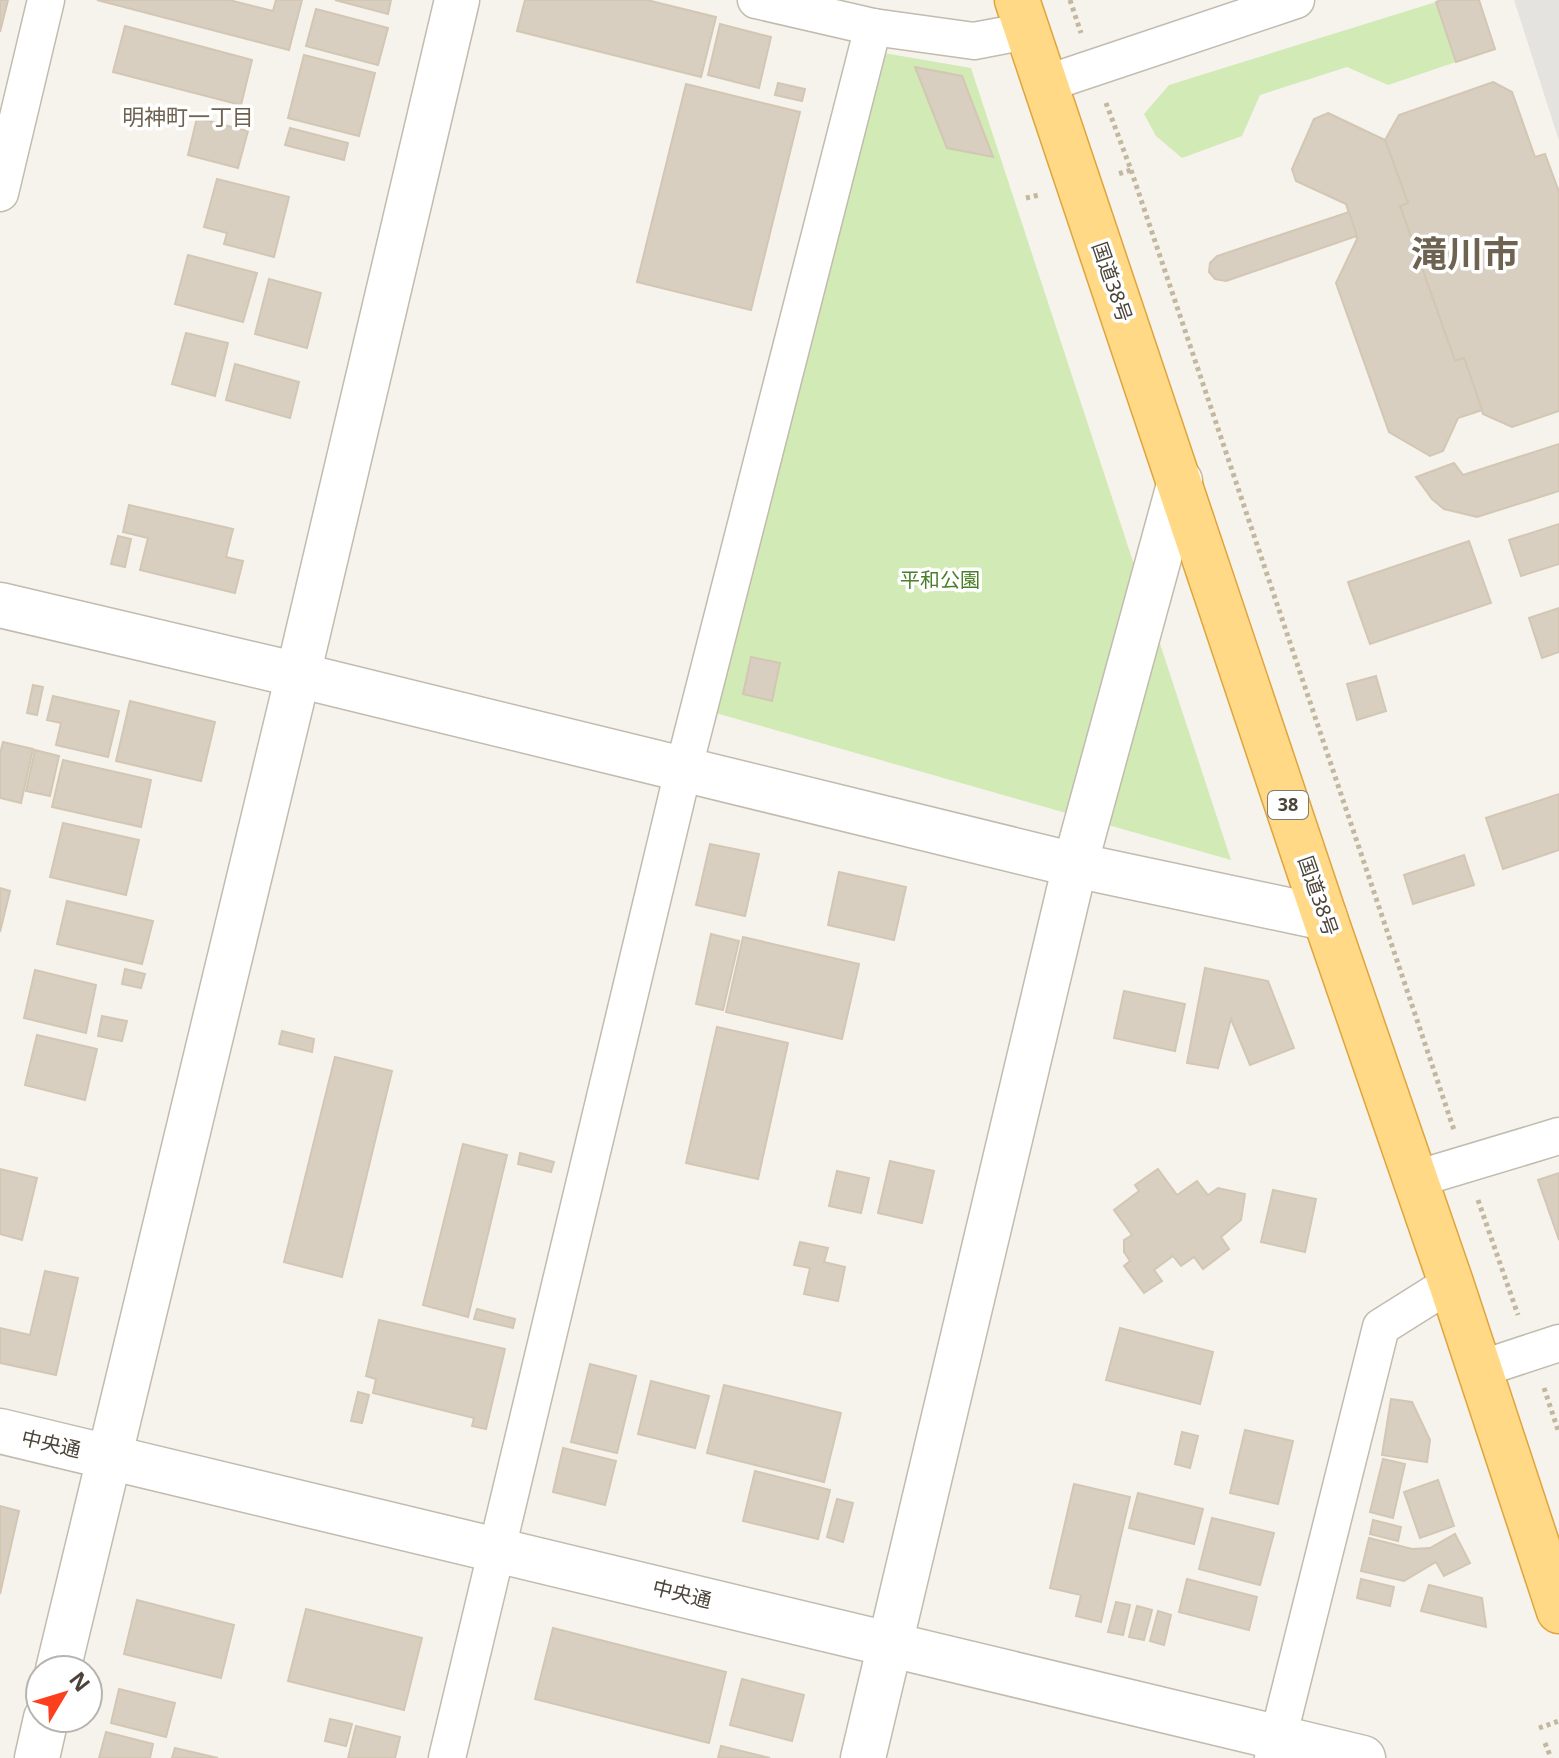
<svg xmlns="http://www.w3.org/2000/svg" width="1559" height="1758" font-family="'Noto Sans','Noto Sans JP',sans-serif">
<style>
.green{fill:#d2eab5}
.parking{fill:#e5e3e0}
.building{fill:#d8cfc1;stroke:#d3c7b4;stroke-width:2}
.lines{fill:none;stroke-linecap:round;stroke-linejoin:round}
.minor-casing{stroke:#c2bbae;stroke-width:39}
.tertiary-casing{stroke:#c2bbae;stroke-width:47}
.trunk-casing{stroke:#e0a43c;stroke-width:47}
.path{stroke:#c4b79f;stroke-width:5;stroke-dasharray:4 4;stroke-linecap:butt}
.minor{stroke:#fff;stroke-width:36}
.tertiary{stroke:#fff;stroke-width:44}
.trunk{stroke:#ffd985;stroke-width:44}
.labels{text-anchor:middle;stroke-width:7;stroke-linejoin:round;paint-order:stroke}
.shield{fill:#fff;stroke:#817c74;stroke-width:2}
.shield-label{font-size:18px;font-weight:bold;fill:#4b4439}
.street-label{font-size:20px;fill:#4b4439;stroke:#fff}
.park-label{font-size:20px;fill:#4a7f2a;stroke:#fff}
.neighbourhood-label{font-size:22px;fill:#6e6250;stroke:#fff}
.town-label{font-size:36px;font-weight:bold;fill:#6e6250;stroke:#fff}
</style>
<rect width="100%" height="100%" fill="#f6f3ec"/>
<g class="green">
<polygon points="1436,2 1456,62 1388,85 1347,67 1260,95 1242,136 1182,158 1156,136 1144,114 1169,85"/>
<polygon points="878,52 971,68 1231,860 712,712"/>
</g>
<polygon class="parking" points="1514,0 1559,0 1559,141"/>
<g class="building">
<polygon points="0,0 8,0 0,32"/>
<polygon points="97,0 229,0 273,11 276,0 302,0 289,50"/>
<polygon points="335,0 391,0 388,14"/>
<polygon points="525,0 647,0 716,17 701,77 517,31"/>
<polygon points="1441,0 1479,0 1495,49 1456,62 1436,2"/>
<polygon points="316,9 388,28 378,65 306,46"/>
<polygon points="720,24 771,37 759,88 708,75"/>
<polygon points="125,26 252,60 241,105 113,72"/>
<polygon points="304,55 375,73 359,136 288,118"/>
<polygon points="915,67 962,76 993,157 947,148"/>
<polygon points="1493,82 1512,92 1535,157 1545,154 1559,192 1559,411 1512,427 1483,414 1464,358 1455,361 1400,206 1408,203 1385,140 1399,115"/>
<polygon points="778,83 805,89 802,101 775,95"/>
<polygon points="686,84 800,112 751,310 637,282"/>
<polygon points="1328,113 1385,140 1408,203 1400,206 1455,361 1464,358 1482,410 1458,418 1443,451 1430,456 1389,432 1336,283 1357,239 1346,204 1296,181 1292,169 1314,119"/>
<polygon points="197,118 248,131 238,168 188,155"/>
<polygon points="290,128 348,143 344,160 285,145"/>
<polygon points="217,179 289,197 274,257 224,244 227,233 204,227"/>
<polygon points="1349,212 1357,236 1226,281 1215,279 1209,272 1210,263 1217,256"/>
<polygon points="188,255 257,273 243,322 175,304"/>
<polygon points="269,279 321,293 307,348 255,334"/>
<polygon points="186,333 228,343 215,396 172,384"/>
<polygon points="235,364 299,382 290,418 226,400"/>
<polygon points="1559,444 1559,491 1477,517 1444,509 1432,499 1416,477 1454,463 1463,475"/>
<polygon points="129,505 233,529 226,557 243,561 235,593 140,570 148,538 123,532"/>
<polygon points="1559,524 1559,564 1521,576 1509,540"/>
<polygon points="118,536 131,539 125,567 111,564"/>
<polygon points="1469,541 1491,603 1370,644 1348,582"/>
<polygon points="1559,608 1559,652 1542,658 1529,618"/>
<polygon points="751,657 780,663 772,701 743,694"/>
<polygon points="1376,676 1386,711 1357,720 1347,684"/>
<polygon points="33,685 43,687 37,715 27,713"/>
<polygon points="53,696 119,711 108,757 56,745 61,723 47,720"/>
<polygon points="130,701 215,722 201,781 116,761"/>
<polygon points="3,742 33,749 21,803 0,798 0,754"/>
<polygon points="35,750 59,756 50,796 26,791"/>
<polygon points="63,760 151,780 141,827 52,807"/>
<polygon points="1559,794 1559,850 1503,869 1486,818"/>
<polygon points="63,823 139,840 126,895 50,877"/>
<polygon points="710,844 759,854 745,916 696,905"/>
<polygon points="1464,855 1474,885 1413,904 1404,875"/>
<polygon points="839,872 906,887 894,940 828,925"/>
<polygon points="0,888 10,891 0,932"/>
<polygon points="67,901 153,921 142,964 57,944"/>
<polygon points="711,934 739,941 723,1010 696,1004"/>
<polygon points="743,937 859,964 842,1039 726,1012"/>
<polygon points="1205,968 1268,981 1294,1048 1250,1065 1231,1019 1218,1068 1187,1063"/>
<polygon points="125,969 145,974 141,988 122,984"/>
<polygon points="35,970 96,985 86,1033 24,1018"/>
<polygon points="1124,991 1185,1004 1175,1051 1114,1038"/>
<polygon points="102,1016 127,1021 122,1041 98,1036"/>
<polygon points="717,1027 788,1043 758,1179 686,1163"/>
<polygon points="282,1031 314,1039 312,1052 279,1044"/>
<polygon points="37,1035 97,1049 85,1100 25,1085"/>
<polygon points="335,1057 392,1071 342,1277 284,1262"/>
<polygon points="463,1144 507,1155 468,1317 423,1305"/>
<polygon points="520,1153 554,1162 551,1172 518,1164"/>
<polygon points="890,1161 934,1171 922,1223 878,1213"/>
<polygon points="0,1169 37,1178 22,1240 0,1234"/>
<polygon points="1158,1169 1177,1195 1197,1181 1208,1195 1218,1188 1245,1194 1241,1220 1221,1237 1229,1249 1203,1269 1194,1257 1181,1266 1173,1256 1154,1270 1162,1281 1144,1293 1124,1266 1130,1261 1124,1252 1124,1240 1132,1235 1114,1210 1139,1191 1135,1185"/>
<polygon points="837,1171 869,1178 861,1213 829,1206"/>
<polygon points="1559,1173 1559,1240 1538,1180"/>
<polygon points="1273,1190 1316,1199 1305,1252 1261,1242"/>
<polygon points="800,1242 828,1248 824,1262 845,1267 838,1301 804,1294 810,1268 794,1265"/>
<polygon points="45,1271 78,1278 56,1375 0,1363 0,1328 30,1335"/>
<polygon points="477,1309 515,1319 513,1328 474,1319"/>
<polygon points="379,1320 505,1349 486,1429 472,1426 474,1418 373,1393 376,1379 366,1376"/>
<polygon points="1120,1328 1213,1352 1200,1404 1106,1380"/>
<polygon points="590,1364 636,1376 617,1453 571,1442"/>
<polygon points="651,1381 709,1396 695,1448 638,1434"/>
<polygon points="724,1385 841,1413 824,1482 707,1453"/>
<polygon points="358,1392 369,1395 362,1423 351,1421"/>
<polygon points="1391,1399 1412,1402 1430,1440 1427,1462 1382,1455"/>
<polygon points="1245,1430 1293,1441 1278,1504 1230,1493"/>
<polygon points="1182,1432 1198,1436 1190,1468 1175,1464"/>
<polygon points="563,1448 616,1461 605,1505 553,1492"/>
<polygon points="1383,1459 1405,1464 1393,1518 1370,1512"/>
<polygon points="755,1471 830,1490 818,1539 743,1521"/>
<polygon points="1438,1480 1454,1526 1420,1538 1404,1492"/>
<polygon points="1074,1484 1130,1497 1101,1622 1076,1616 1081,1595 1050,1588"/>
<polygon points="1138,1493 1203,1509 1194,1544 1129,1528"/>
<polygon points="837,1499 853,1503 843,1542 827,1537"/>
<polygon points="0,1506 19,1511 0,1594"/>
<polygon points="1212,1518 1274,1533 1260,1585 1199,1569"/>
<polygon points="1373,1520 1401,1527 1398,1541 1370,1534"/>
<polygon points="1455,1534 1470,1563 1444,1576 1436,1562 1404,1581 1361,1571 1369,1538 1412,1549 1430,1548"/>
<polygon points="1187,1579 1257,1597 1249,1630 1179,1612"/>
<polygon points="1361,1579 1394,1587 1390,1606 1357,1598"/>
<polygon points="1429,1585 1482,1598 1486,1627 1421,1611"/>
<polygon points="137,1600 234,1625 221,1678 124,1654"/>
<polygon points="1116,1602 1130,1605 1123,1635 1108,1632"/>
<polygon points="1137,1606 1152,1610 1144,1640 1129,1637"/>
<polygon points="306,1609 422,1638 404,1710 288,1681"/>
<polygon points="1158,1611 1171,1615 1164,1645 1150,1641"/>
<polygon points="553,1628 726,1672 709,1743 535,1699"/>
<polygon points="742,1679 804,1695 792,1741 730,1725"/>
<polygon points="119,1689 175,1703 166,1737 111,1723"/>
<polygon points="330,1719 352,1724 346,1746 325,1741"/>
<polygon points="356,1726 400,1737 395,1758 348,1758"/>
<polygon points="106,1732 153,1744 150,1758 99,1758"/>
<polygon points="721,1746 770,1758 718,1758"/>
<polygon points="175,1748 218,1758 172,1758"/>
</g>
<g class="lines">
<defs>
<g id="minor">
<polyline points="756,0 873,27 974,41 1027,31"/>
<polyline points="1045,84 1296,0"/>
<polyline points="0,193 46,0"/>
<polyline points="1416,1179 1559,1136"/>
<polyline points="1480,1369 1559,1343"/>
<polyline points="447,1758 683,771 873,27"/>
<polyline points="1273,1758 1381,1327 1451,1283"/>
</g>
<g id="tertiary">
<polyline points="0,605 298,675 1075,865 1325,918"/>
<polyline points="0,1431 1363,1758"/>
<polyline points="58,1670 298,675 457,0"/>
<polyline points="37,1758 46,1718"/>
<polyline points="863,1758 1075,865 1180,481"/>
</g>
<polyline id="trunk" points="1017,0 1325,918 1451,1283 1559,1611"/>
</defs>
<use href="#minor" class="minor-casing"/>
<use href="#tertiary" class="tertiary-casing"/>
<use href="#trunk" class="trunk-casing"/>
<g class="path">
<polyline points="1070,0 1081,33"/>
<polyline points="1106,103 1131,170 1118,174"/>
<polyline points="1131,170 1454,1130"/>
<polyline points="1026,198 1039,195"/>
<polyline points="1478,1200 1518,1315"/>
<polyline points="1544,1388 1559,1433"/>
<polyline points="1539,1728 1559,1721"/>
<polyline points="1545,1743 1551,1758"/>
</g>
<use href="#minor" class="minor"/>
<use href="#tertiary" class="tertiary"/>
<use href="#trunk" class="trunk"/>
</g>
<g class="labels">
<rect class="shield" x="1268" y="791" width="40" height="28" rx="6"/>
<g class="shield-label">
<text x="1288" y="811">38</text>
</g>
<g class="street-label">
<text transform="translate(1112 282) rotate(71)" y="7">国道38号</text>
<text transform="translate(1318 896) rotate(71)" y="7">国道38号</text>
<text transform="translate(51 1444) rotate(13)" y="7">中央通</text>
<text transform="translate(682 1594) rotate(14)" y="7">中央通</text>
</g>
<g class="park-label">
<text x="940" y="587">平和公園</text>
</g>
<g class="neighbourhood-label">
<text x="188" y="125">明神町一丁目</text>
</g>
<g class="town-label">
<text x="1465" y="267">滝川市</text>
</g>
</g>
<g transform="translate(64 1694) rotate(52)"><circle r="38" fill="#ffffff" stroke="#b7b4b0" stroke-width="2"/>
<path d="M0-6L14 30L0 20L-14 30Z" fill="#fc3f1d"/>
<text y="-12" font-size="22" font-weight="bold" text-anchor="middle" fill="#4b4439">N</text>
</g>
</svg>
